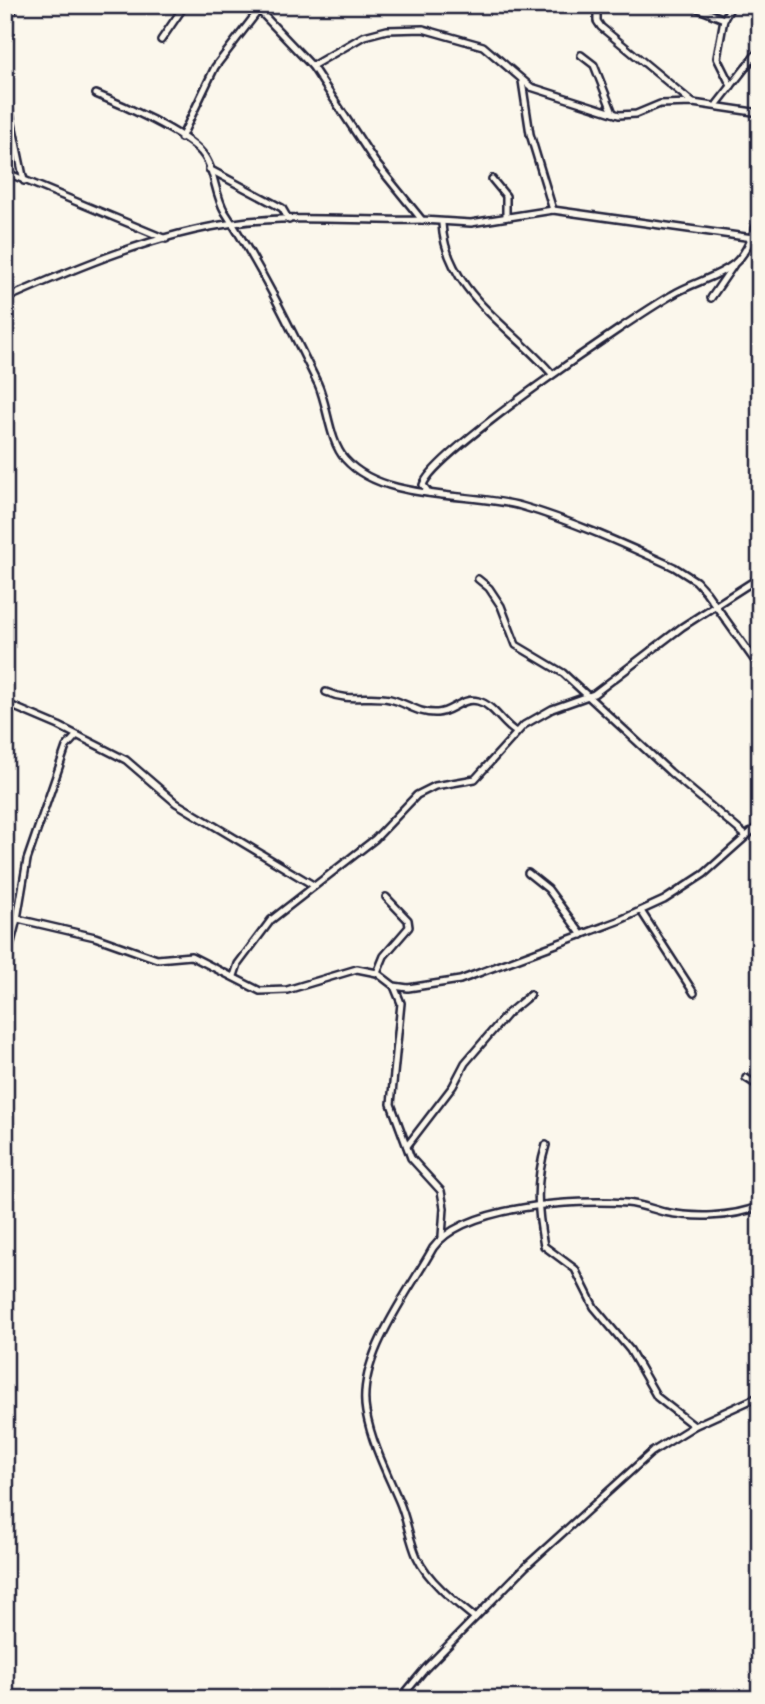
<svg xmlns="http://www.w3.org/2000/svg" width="765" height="1704" font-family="'Architects Daughter',sans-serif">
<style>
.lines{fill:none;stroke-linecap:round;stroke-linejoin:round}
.minor-casing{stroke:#22223b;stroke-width:10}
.minor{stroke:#fbf7ec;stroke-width:5}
</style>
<rect width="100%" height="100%" fill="#fbf7ec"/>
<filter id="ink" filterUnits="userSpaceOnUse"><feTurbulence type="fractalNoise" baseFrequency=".0143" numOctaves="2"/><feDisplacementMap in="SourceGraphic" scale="14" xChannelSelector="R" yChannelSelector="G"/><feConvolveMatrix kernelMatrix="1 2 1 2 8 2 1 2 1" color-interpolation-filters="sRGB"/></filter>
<g filter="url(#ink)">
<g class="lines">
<defs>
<g id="minor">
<polyline points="254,5 312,66 375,162 422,220 471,223 553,210 760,239"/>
<polyline points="597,5 597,21 601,27 693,103"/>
<polyline points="694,7 724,19 717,58 731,86"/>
<polyline points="724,19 732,5"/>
<polyline points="5,23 16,5"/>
<polyline points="161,40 185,5"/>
<polyline points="581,55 594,65 613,113"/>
<polyline points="312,66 364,36 387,30 423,29 483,46 531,87 619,115 636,114 660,104 693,103 760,113"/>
<polyline points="522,81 530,134 553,210"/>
<path d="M96,94C121,104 186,133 202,153C215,168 214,194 225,212C261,267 289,325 318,384C328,406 329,441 345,459C383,502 470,492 521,506C573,521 625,545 674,567L696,581L706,592L760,668"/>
<polyline points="717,104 760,49"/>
<polyline points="9,109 24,181"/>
<polyline points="181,138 215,67 259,10"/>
<polyline points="209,169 282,208 289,220"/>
<polyline points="5,172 166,239"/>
<polyline points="492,179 506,196 506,217"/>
<path d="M442,224C446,292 513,328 552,374"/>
<polyline points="711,298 733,266"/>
<path d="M5,299C75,268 158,233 234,223C295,214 361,222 422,220"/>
<path d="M429,493L423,485C434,452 632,318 672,295C691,283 716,278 734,264C748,252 752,234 760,218"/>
<polyline points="478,579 489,588 501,606 516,645 563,673 670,772 745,835"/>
<path d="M326,692C351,703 366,694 390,699C407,703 418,714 437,713C452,712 462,697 478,701C494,705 502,724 516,732"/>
<polyline points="5,703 59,726 126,760 176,803 313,885"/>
<polyline points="528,873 548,889 582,935"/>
<polyline points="641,911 694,993"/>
<polyline points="5,916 95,937 157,959 191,956 260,991 287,990 357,969 377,973 394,986 408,988 460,980 618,921 664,900 704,874 760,824"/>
<polyline points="5,966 17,919 27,860 66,747 76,736"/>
<polyline points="377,973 384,956 409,927 408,920 386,897"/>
<polyline points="234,976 238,964 271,920 375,839 417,795 435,786 475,779 524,725 552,709 594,694 682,627 760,577"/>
<polyline points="394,986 401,1003 391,1104 411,1158 441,1191 444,1208 442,1236"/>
<polyline points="746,1078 760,1087"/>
<path d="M546,1145C535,1181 537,1210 544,1246L575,1269L594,1307L630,1350L657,1397L694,1426"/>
<polyline points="407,1146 453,1086 465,1063 507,1014 530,995"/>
<path d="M475,1618C455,1602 428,1581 417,1557C409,1539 407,1519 399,1501C386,1471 372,1444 366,1412C356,1358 409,1292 433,1248C464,1205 577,1199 627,1203C639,1204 652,1209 664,1212C694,1218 730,1218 760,1206"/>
<polyline points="400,1699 425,1669 525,1567 652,1452 694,1426 760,1396"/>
<polyline points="750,1699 760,1690"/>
</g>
</defs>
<use href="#minor" class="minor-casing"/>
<use href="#minor" class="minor"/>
</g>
</g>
<rect width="765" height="1704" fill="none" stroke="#fbf7ec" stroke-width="28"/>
<rect x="14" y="14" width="737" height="1676" fill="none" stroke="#22223b" stroke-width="2.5" filter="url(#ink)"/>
</svg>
